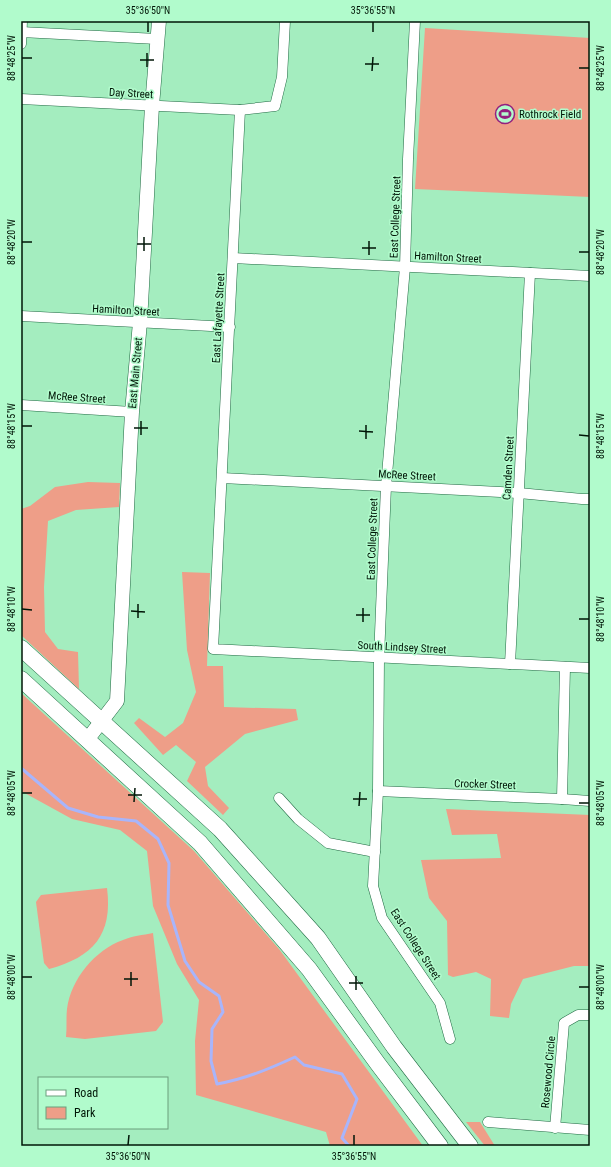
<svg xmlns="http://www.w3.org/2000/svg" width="611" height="1167" font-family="'Roboto Condensed',sans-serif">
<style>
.green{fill:#ee9e88}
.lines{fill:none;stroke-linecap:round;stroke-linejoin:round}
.stream{stroke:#a8b5fb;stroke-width:3}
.minor-casing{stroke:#206a43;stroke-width:11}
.secondary-casing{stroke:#206a43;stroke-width:15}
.trunk-casing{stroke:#206a43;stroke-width:17}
.minor{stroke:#fff;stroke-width:10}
.secondary{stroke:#fff;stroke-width:14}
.trunk{stroke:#fff;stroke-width:16}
.ticks{fill:none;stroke:#001607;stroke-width:1.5}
.labels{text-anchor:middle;stroke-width:3;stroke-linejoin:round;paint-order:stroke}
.street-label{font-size:11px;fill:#001607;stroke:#b1fbcc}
.poi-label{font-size:11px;fill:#001607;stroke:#b1fbcc;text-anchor:start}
.neatline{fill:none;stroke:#001607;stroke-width:1.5}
.ticks-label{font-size:10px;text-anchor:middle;fill:#001607}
</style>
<rect width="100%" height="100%" fill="#a4edbf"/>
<g class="green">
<polygon points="425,28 590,38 590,197 415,189"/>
<polygon points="88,482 120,483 119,507 76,510 48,521 44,587 45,632 58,649 78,652 79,689 21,635 21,509 30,506 55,487"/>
<polygon points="182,572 210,573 207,666 223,666 224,707 296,709 298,720 245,734 205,767 208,786 229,808 223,815 187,781 196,762 176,745 163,755 134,723 139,718 165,737 183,723 196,692 187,650"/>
<polygon points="21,693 194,851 279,949 423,1146 330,1146 326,1132 196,1095 195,1041 199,1000 177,964 153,906 147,851 120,830 72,819 21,791"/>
<polygon points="446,809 590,815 590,966 574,966 523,979 511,1004 509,1018 490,1016 491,979 476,972 453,977 448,975 447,921 429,898 421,860 501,858 497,834 452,835"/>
<path d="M107,888C113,935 93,957 49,969L44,963L36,902L41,895Z"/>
<path d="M153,933L163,1022L156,1031L85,1039L66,1037C67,1028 66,1018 67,1009C71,979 95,950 123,940C132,936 143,935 153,933Z"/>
<polygon points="466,1122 480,1122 495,1146 485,1146"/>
</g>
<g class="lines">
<path class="stream" d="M21,768L68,808L98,817L136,821L158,839L169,863L168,905L185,961L199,982L219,996L223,1012L212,1029L211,1061L217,1084C245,1079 269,1069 295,1057L304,1065L342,1074L357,1099L342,1138L349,1146"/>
<defs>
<g id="minor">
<polyline points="415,21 408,159 405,267 386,486 379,658 378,791 373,886 382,918 440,1003 450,1039"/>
<polyline points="21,32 157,39"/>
<polyline points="21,44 22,21"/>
<polyline points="21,99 240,110 275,106 282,77 285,21"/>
<polyline points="240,110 213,649 590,668"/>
<polyline points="233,258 590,276"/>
<polyline points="21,316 230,327"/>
<polyline points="21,405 132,412"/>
<polyline points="222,478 519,493 582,499 590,499"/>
<polyline points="510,664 530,273"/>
<polyline points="378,791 562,799 590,801"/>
<polyline points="279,798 298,819 328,843 375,852"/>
<polyline points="562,799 565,667"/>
<polyline points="488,1122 590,1130"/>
<polyline points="555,1128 564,1023 578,1015 590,1015"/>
</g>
<polyline id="secondary" points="87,740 117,701 132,412 140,322 152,106 159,21"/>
<g id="trunk">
<polyline points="21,648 220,829 318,938 394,1047 470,1146"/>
<polyline points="21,679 200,843 309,969 378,1064 440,1146"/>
</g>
</defs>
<use href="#minor" class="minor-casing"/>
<use href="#secondary" class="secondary-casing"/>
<use href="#trunk" class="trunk-casing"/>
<use href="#minor" class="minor"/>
<use href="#secondary" class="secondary"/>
<use href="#trunk" class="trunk"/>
</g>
<path class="ticks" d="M148,32V22M373,32V22M22,58H32M140,60H154M365,64H379M147,67V53M579,68H589M372,71L373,57M22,242H32M137,244H151M362,248H376M144,251V237M579,252H589M369,255V241M22,426H32M134,428H148M359,431L373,432M141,435V421M579,435L589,436M366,439V425M22,609L32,610M131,611L145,612M356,615H370M138,618V604M579,619H589M363,622V608M22,793H32M128,795H142M353,799H367M134,802L135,788M579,803H589M359,806L360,792M22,977H32M124,979H138M349,983H363M131,986V972M579,987H589M356,990V976M128,1145L129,1135M354,1145V1135"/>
<defs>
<symbol id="stadium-ring" viewBox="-11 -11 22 22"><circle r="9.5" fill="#b1fbcc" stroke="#93207f" stroke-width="1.5"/><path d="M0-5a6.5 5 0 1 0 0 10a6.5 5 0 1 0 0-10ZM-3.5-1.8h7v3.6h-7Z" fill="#93207f"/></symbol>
</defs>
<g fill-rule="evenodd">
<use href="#stadium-ring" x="494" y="103" width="22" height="22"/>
</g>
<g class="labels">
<g class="street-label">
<text transform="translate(131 93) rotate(3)" y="4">Day Street</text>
<text transform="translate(395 217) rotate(-88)" y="4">East College Street</text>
<text transform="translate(448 257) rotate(3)" y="4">Hamilton Street</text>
<text transform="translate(126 310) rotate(3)" y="4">Hamilton Street</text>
<text transform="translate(218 318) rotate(-87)" y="4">East Lafayette Street</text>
<text transform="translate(135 373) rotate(-85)" y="4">East Main Street</text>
<text transform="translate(77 397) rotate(4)" y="4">McRee Street</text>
<text transform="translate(508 468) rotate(-87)" y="4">Camden Street</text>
<text transform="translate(407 475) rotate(3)" y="4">McRee Street</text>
<text transform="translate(372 539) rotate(-88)" y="4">East College Street</text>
<text transform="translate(402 647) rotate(3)" y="4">South Lindsey Street</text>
<text transform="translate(485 784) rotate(2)" y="4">Crocker Street</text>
<text transform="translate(416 944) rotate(57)" y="4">East College Street</text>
<text transform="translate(548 1072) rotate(-85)" y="4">Rosewood Circle</text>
</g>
<g class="poi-label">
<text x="519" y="118">Rothrock Field</text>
</g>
</g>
<rect width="611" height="1167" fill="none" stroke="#b1fbcc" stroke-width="44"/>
<rect x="38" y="1077" width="130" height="52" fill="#b1fbcc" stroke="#6a9f7d"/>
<rect x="46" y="1090" width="20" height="6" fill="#ffffff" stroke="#6a9f7d"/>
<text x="74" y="1097" font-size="12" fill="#001607">Road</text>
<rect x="46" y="1107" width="20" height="12" fill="#ee9e88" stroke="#6a9f7d"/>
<text x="74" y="1117" font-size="12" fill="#001607">Park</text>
<rect x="22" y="22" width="567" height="1123" class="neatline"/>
<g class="ticks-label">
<text x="148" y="14">35°36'50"N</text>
<text x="373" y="14">35°36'55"N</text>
<text transform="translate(11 58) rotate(-90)" y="4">88°48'25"W</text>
<text transform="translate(600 68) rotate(-90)" y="4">88°48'25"W</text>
<text transform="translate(11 242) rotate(-90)" y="4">88°48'20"W</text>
<text transform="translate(600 252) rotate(-90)" y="4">88°48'20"W</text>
<text transform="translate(11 426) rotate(-90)" y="4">88°48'15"W</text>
<text transform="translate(600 436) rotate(-90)" y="4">88°48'15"W</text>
<text transform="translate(11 609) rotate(-90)" y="4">88°48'10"W</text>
<text transform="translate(600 619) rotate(-90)" y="4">88°48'10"W</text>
<text transform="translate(11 793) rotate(-90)" y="4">88°48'05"W</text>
<text transform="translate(600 803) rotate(-90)" y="4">88°48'05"W</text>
<text transform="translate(11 977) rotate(-90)" y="4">88°48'00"W</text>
<text transform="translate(600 987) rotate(-90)" y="4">88°48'00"W</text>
<text x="128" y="1160">35°36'50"N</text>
<text x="354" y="1160">35°36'55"N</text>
</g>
</svg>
